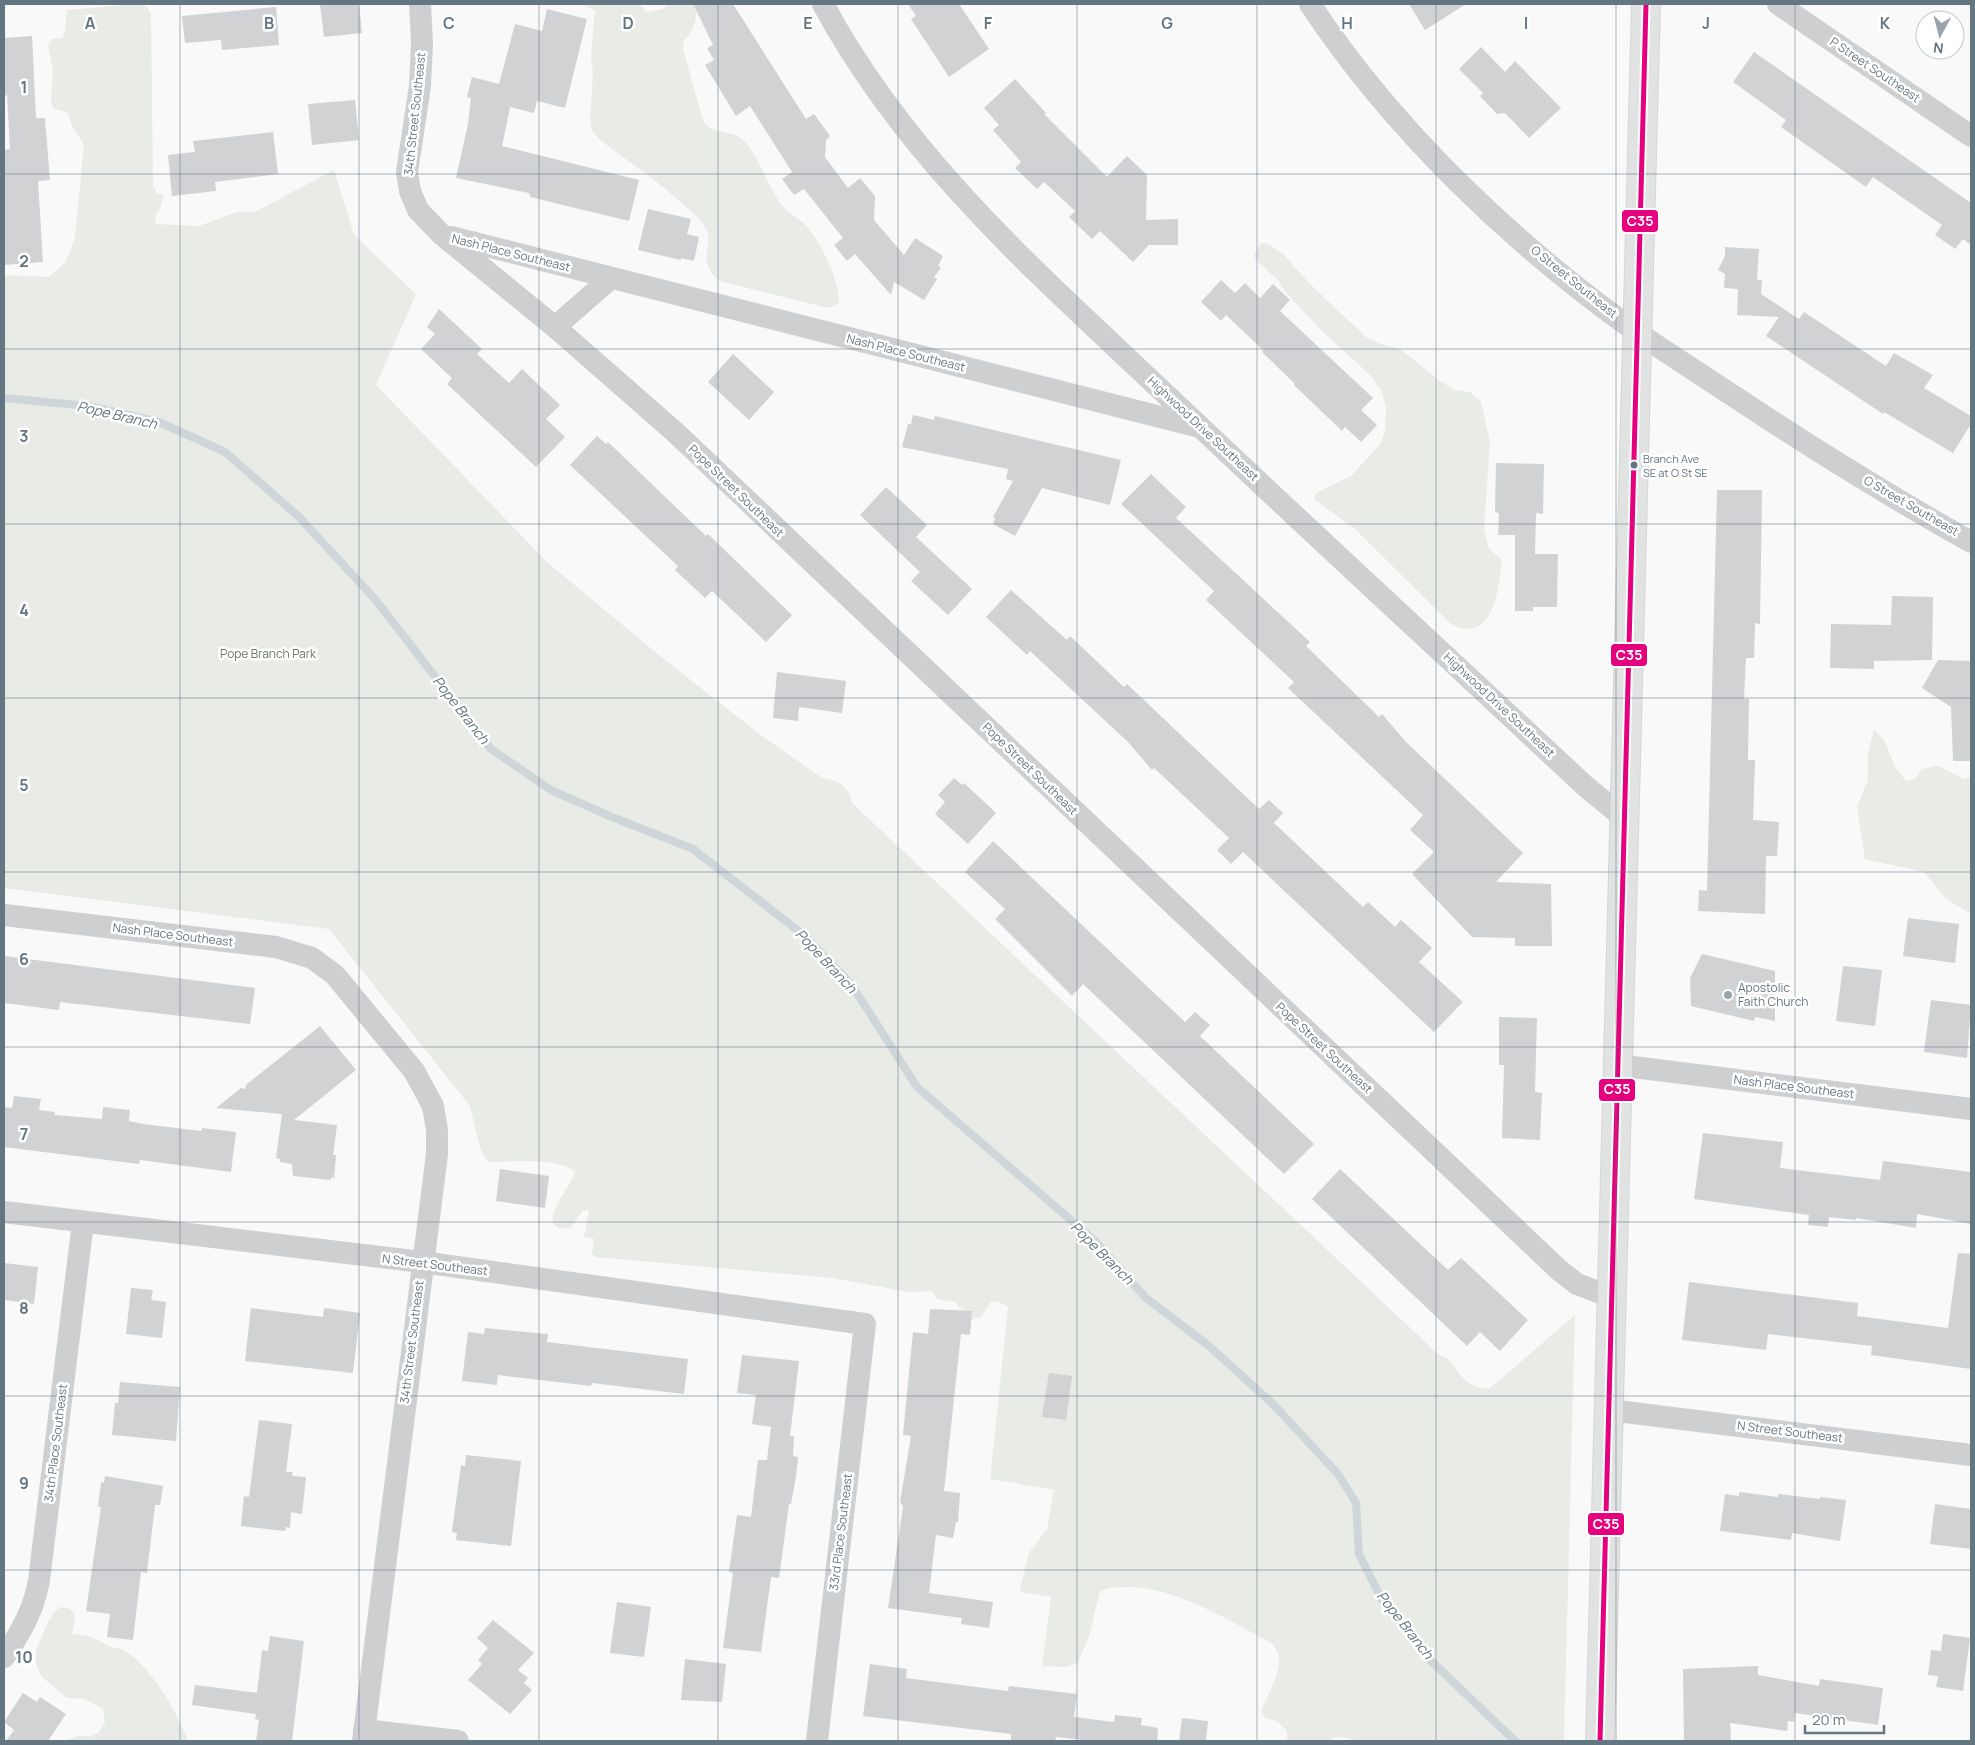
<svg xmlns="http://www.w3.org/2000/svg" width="1975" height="1745" font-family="Manrope,sans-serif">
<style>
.green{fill:#e8ebe6}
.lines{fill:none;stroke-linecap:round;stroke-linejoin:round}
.stream{stroke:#ced6d9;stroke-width:8}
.building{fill:#d0d2d3}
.secondary-casing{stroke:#d5d6d7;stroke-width:30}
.minor{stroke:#cecfd0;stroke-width:22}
.secondary{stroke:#e1e2e2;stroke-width:28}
.bus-1-casing{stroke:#fff;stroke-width:9}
.bus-1{stroke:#e5007d;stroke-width:5}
.grid{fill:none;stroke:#657683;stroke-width:1;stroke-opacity:0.55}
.bus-dot{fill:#657683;stroke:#fff;stroke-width:2}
.poi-dot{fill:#99a4ac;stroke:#fff;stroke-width:2}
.labels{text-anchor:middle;stroke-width:5;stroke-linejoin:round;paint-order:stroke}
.bus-label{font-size:11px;fill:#657683;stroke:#fff;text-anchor:start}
.street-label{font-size:12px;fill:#657683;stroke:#fff}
.park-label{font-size:12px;fill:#687a64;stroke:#fff}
.poi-label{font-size:12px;fill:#657683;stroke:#fff;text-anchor:start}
.water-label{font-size:14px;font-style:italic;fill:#60757c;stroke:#fff}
.grid-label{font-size:16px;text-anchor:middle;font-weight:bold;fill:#657683;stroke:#fff;stroke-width:5;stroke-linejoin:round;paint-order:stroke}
.line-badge{stroke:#fff;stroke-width:2}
.badge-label{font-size:14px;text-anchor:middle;font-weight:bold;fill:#fff}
</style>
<rect width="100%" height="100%" fill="#f9f9f9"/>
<g class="green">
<path d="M137,4L146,6L151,14L153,186L157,193L163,195L161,206L155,217L156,224L199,226L237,212H255L334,170L354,235L416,294L376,385L547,562L660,656L762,736L822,778C838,779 849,787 852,803L1439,1355C1455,1358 1459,1381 1474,1386C1478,1388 1485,1388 1489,1389L1575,1315L1564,1741H1357L1342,1737L1333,1738L1332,1741H1287V1731L1277,1721L1265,1718L1261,1711C1269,1690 1291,1660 1271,1643C1225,1618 1153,1573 1100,1591L1089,1636L1078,1663L1065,1667L1042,1666L1051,1597L1020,1592V1589L1029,1553L1047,1529L1054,1490L990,1479L1008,1307L997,1301L991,1302L981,1317L971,1320L972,1312L963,1310L955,1302L937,1299L932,1291L909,1292L832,1278L596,1257L592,1254L594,1239L584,1237L589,1210H583L571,1228C529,1234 572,1186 575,1172C562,1158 508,1161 488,1162L480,1148L470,1106L329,929L4,888V275L49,277L66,262L75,237L84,145L72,126L68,113L53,108L51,101L53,70L48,45L52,39L62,38L65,33L67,10Z"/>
<path d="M582,4H639L647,12L663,9L668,4H694C699,15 694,33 684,40L683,49L703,121C713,136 732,129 743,140C759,157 766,181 778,200C784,210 792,214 801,221C817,233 841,283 839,303L831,307H824L719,281C693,255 718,246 704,225C700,219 693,213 688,209C661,183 629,162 600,140L592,131L590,118L593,74L591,56L595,11Z"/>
<path d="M1261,243H1267L1283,254L1311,285L1366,337L1383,345L1400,349L1440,381L1455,390L1470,392L1481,402L1490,442L1484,529L1489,549L1502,560C1499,587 1494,646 1451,624L1354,528L1315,500L1314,496L1318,492L1351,476L1381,443L1385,430L1386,408L1382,392L1370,375L1323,332L1287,294L1277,279L1256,260L1254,255Z"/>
<polygon points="1874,730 1884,740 1895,767 1906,781 1915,779 1922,769 1938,766 1964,779 1971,777 1971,914 1945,898 1924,872 1865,859 1857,807 1868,780 1868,753"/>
<path d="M61,1607L68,1608L73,1612L75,1617L72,1634C91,1636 91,1636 107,1645C113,1649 120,1647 125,1651C152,1668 177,1712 188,1741H64L80,1735L90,1737L99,1732L105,1723L103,1709L85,1699L67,1698L41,1676L36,1664V1650L47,1624L55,1611Z"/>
</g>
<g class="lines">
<polyline class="stream" points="4,398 88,406 159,422 225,452 298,516 375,599 491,749 551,790 612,817 693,849 805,936 851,984 917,1087 1095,1241 1146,1298 1209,1346 1273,1404 1338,1474 1356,1503 1359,1554 1381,1598 1426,1656 1515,1741"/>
</g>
<g class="building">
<polygon points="320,4 359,4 362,33 324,37"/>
<polygon points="693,4 733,4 806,119 814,114 830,136 826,140 825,157 848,188 860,178 875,196 874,220 904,255 915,238 943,256 938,266 941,268 934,277 937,279 924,300 894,282 891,295 855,254 847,261 834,245 843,238 804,189 794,195 782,179 792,172 750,106 736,116 705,65 714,60 707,48 713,45"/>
<polygon points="908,4 959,4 989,49 949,77 911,19 916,16"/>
<polygon points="1409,4 1466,4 1425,30"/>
<polygon points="276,7 279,45 222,50 221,40 185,43 182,16"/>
<polygon points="547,9 587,19 565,108 537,101 534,113 510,107 502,146 639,180 629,221 530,197 529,193 456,178 468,124 471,98 467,97 472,77 499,84 515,24 542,31"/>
<polygon points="32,36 36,118 45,118 50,180 38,181 43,262 4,265 4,150 10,149 7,95 4,96 4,38"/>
<polygon points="1481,47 1505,72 1515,61 1561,108 1529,138 1505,113 1497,114 1480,96 1483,93 1459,69"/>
<polygon points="1754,52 1971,203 1971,245 1963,239 1955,249 1935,235 1942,225 1873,177 1866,187 1781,127 1786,120 1733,82"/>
<polygon points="1015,79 1046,113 1044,114 1107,177 1127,156 1147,175 1146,220 1178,219 1178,245 1149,245 1133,262 1100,231 1092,239 1069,217 1075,211 1044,182 1037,189 1015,168 1021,162 993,130 999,125 984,108"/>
<polygon points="355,100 359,140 312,145 308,104"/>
<polygon points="273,132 278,174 215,182 216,191 172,196 168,155 195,152 193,141"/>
<polygon points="648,209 691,219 687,234 699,237 694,261 681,258 681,260 638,250"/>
<polygon points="1725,247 1759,249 1757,280 1762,280 1761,294 1799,319 1804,312 1886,366 1894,353 1933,375 1924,388 1971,416 1971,424 1953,453 1884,412 1883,414 1766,336 1779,317 1737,315 1738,289 1724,288 1725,274 1718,270 1725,256"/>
<polygon points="1221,280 1235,293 1245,283 1260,298 1273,284 1290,300 1280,311 1373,398 1361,410 1377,425 1361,442 1345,427 1342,431 1294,385 1295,384 1262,352 1263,350 1226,315 1221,321 1201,302"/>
<polygon points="439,309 482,349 477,354 509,383 522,369 560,405 546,419 565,437 536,467 447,384 452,378 421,349 435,334 427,327"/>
<polygon points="733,354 774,392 749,420 708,382"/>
<polygon points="913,415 934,420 935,416 1121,460 1110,505 1042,488 1015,536 993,524 995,518 993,517 1013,481 1006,479 1008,469 902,447 908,424 911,424"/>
<polygon points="597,436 606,444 608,442 706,536 708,534 792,615 766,642 712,591 705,598 675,570 678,566 570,465"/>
<polygon points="1496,463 1544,464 1543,514 1536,513 1535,554 1558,554 1557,607 1533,607 1533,611 1515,611 1515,535 1498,535 1499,513 1495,512"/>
<polygon points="1151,474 1186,507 1176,518 1310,642 1306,646 1379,717 1382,714 1406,742 1523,853 1496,882 1551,884 1552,946 1515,946 1515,938 1472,937 1412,874 1434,852 1410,830 1423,815 1288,688 1294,682 1206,600 1214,591 1121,504"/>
<polygon points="886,487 927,525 916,537 972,589 948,615 911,581 920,572 860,515"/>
<polygon points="1717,490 1762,490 1760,624 1755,623 1754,658 1746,658 1744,699 1749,699 1748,760 1755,760 1753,820 1779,822 1777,856 1766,856 1765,914 1698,911 1699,890 1707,891"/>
<polygon points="1011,590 1067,640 1070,636 1124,687 1127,684 1259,809 1269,800 1283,813 1274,823 1363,907 1368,902 1395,927 1401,920 1432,948 1419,962 1463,1002 1434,1032 1243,852 1231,864 1217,850 1229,838 1154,768 1152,770 1128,742 1030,651 1027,655 986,617"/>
<polygon points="1892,596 1933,597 1932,660 1874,661 1874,669 1830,668 1831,624 1891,625"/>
<polygon points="1938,660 1971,661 1971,761 1953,761 1951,707 1922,688"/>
<polygon points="777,672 846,681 842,713 799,707 798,721 773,718"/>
<polygon points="954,778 962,785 964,783 996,813 968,844 935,814 945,802 938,795"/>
<polygon points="993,841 1185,1022 1195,1012 1210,1025 1200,1036 1314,1144 1284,1174 1083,984 1072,996 995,919 1005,909 965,872"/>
<polygon points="1908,918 1959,924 1955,963 1903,956"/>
<polygon points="1702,954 1775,971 1775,1021 1755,1017 1754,1021 1691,1006 1690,978"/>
<polygon points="4,956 255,988 250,1024 60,1002 59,1010 4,1003"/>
<polygon points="1843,966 1882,970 1875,1026 1836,1021"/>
<polygon points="1931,1000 1971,1005 1967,1058 1924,1052"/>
<polygon points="1499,1017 1537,1018 1535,1092 1542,1093 1540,1140 1502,1138 1504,1065 1499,1065"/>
<polygon points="320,1026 356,1070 294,1120 337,1125 333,1155 336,1155 334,1178 331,1177 331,1180 293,1176 292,1164 280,1162 280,1159 276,1158 282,1114 216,1108 241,1088 245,1089 246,1085"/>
<polygon points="14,1096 41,1099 39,1110 55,1112 54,1115 102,1119 103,1107 130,1110 129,1121 143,1124 201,1131 202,1128 236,1132 231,1172 140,1160 139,1164 4,1147 4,1107 12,1108"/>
<polygon points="1703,1133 1783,1142 1780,1168 1880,1180 1883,1161 1971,1172 1971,1224 1917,1214 1916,1228 1856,1218 1856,1220 1829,1217 1828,1227 1808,1225 1809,1215 1694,1199"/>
<polygon points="500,1169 549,1176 545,1208 496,1201"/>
<polygon points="1340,1169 1448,1270 1461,1258 1528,1320 1500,1351 1480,1332 1467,1346 1312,1199"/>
<polygon points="1958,1253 1971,1254 1971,1369 1871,1355 1872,1346 1768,1334 1766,1350 1682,1340 1689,1282 1858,1303 1857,1316 1948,1328"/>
<polygon points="4,1263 38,1267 34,1304 4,1300"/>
<polygon points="131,1288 153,1290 151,1300 166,1302 162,1338 126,1334"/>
<polygon points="251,1308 323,1317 324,1308 360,1313 353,1373 245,1361"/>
<polygon points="930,1309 972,1311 970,1335 961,1334 944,1491 960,1493 958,1522 956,1522 953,1538 936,1535 929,1593 993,1602 989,1628 961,1624 962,1618 888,1608 903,1507 900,1502 911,1436 903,1435 913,1332 928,1334"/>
<polygon points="485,1328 548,1334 547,1342 688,1359 684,1394 592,1383 591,1386 498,1375 497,1385 462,1381 468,1332 484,1334"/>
<polygon points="742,1355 799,1361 790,1436 794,1436 793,1456 798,1457 796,1476 791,1504 789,1504 779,1578 771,1577 761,1652 723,1648 733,1573 729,1572 737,1515 751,1517 758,1460 767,1460 771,1427 752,1424 756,1395 737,1393"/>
<polygon points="1049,1373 1072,1376 1066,1420 1042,1417"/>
<polygon points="120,1382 180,1387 176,1441 112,1435 115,1403 118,1403"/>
<polygon points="259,1420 292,1424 286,1472 293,1472 292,1476 306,1477 302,1514 291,1512 290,1528 286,1527 285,1531 241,1526 244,1496 249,1497"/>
<polygon points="466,1455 521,1461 511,1546 456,1540 457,1533 452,1532 461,1465 465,1466"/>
<polygon points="105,1476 163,1486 160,1505 155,1505 147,1573 141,1572 133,1640 107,1637 110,1614 86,1611 101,1507 98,1507 101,1482 104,1483"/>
<polygon points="1739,1492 1778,1497 1778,1494 1820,1499 1820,1497 1846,1500 1840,1541 1792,1533 1791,1540 1720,1531 1725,1494 1739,1496"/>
<polygon points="1935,1504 1971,1509 1971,1549 1930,1544"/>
<polygon points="617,1602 651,1607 644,1657 610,1653"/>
<polygon points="493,1620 534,1653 518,1670 528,1678 524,1683 532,1690 510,1714 468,1680 482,1664 478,1660 488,1648 477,1638"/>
<polygon points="1943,1634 1970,1638 1963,1691 1936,1687 1938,1676 1928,1675 1931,1650 1941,1651"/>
<polygon points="270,1636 304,1641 292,1741 256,1741 259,1720 255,1719 256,1714 192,1705 195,1685 257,1693 262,1650 268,1651"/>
<polygon points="685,1659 726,1664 722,1702 681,1700"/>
<polygon points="870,1664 907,1669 906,1678 1008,1691 1009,1686 1077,1694 1074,1717 1114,1722 1115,1715 1142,1718 1141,1725 1158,1728 1157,1741 1093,1741 1056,1737 1055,1741 1011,1741 1011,1734 863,1716"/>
<polygon points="1758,1666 1758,1675 1819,1686 1820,1679 1883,1688 1878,1725 1795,1713 1794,1722 1788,1721 1787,1731 1730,1723 1731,1741 1684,1741 1683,1669"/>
<polygon points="23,1693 37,1702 40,1697 66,1714 48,1741 6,1741 14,1730 4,1722"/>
<polygon points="1182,1718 1208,1721 1206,1741 1179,1741"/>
</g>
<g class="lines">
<defs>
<polyline id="secondary" points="1600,1741 1646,4"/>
</defs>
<use href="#secondary" class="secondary-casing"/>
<g class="minor">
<polyline points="420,4 422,43 420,86 407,172 410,191 418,210 441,234 555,327 676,433 1559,1270 1577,1284 1611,1297"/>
<path d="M823,4C906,158 1033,269 1158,387C1299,521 1442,652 1584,785L1624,818"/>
<path d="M1310,4C1393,130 1515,246 1638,333C1669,354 1700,374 1732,395C1810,447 1889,496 1971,542"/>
<polyline points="1778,4 1971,136"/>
<polyline points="451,237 1200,427"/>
<polyline points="555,327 611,278"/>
<polyline points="4,915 276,947 312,958 335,975 414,1071 433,1106 437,1130 437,1154 363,1741"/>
<polyline points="1617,1065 1971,1109"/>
<polyline points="4,1212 422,1262 865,1324 817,1741"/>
<polyline points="1609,1410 1971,1455"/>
<path d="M4,1657C21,1632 34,1610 39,1580L83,1222"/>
<polyline points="364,1730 458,1741"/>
</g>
<use href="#secondary" class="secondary"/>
<defs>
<polyline id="bus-1" points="1600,1741 1646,4"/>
</defs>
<use href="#bus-1" class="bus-1-casing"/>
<use href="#bus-1" class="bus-1"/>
</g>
<path class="grid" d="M180,4V1741M359,4V1741M539,4V1741M718,4V1741M898,4V1741M1077,4V1741M1257,4V1741M1436,4V1741M1616,4V1741M1795,4V1741M4,174H1971M4,349H1971M4,524H1971M4,698H1971M4,872H1971M4,1047H1971M4,1222H1971M4,1396H1971M4,1570H1971"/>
<circle class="bus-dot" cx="1634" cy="465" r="4.5"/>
<circle class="poi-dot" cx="1728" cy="995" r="5"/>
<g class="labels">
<g class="bus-label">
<text x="1643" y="463">Branch Ave<tspan x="1643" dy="14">SE at O St SE</tspan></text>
</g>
<g class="street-label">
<text transform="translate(1875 70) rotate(34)" y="4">P Street Southeast</text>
<text transform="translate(415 114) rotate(-84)" y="4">34th Street Southeast</text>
<text transform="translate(511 253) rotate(14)" y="4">Nash Place Southeast</text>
<text transform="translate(1574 282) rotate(39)" y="4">O Street Southeast</text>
<text transform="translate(906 353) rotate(14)" y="4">Nash Place Southeast</text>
<text transform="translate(1203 429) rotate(43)" y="4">Highwood Drive Southeast</text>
<text transform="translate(736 491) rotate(44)" y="4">Pope Street Southeast</text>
<text transform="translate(1911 506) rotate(30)" y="4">O Street Southeast</text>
<text transform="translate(1499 705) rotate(43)" y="4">Highwood Drive Southeast</text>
<text transform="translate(1030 769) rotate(44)" y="4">Pope Street Southeast</text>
<text transform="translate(173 935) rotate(7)" y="4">Nash Place Southeast</text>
<text transform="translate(1324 1048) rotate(43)" y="4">Pope Street Southeast</text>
<text transform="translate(1794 1087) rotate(7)" y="4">Nash Place Southeast</text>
<text transform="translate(435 1265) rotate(7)" y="4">N Street Southeast</text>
<text transform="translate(412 1342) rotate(-83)" y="4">34th Street Southeast</text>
<text transform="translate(1790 1432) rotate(7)" y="4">N Street Southeast</text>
<text transform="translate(56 1443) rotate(-83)" y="4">34th Place Southeast</text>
<text transform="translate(841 1532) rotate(-83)" y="4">33rd Place Southeast</text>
</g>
<g class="park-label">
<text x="268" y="658">Pope Branch Park</text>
</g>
<g class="poi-label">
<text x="1738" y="992">Apostolic<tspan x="1738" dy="14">Faith Church</tspan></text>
</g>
<g class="water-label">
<text transform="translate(117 415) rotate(13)" y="5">Pope Branch</text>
<text transform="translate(461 710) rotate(52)" y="5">Pope Branch</text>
<text transform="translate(826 961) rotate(47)" y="5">Pope Branch</text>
<text transform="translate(1102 1253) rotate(45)" y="5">Pope Branch</text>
<text transform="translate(1405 1625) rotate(52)" y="5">Pope Branch</text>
</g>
</g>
<g class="grid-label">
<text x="90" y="29">A</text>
<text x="269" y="29">B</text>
<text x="449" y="29">C</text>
<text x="628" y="29">D</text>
<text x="808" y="29">E</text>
<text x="988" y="29">F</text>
<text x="1167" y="29">G</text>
<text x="1347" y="29">H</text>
<text x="1526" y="29">I</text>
<text x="1706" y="29">J</text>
<text x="1885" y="29">K</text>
<text x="24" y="93">1</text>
<text x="24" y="267">2</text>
<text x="24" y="442">3</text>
<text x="24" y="616">4</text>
<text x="24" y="791">5</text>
<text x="24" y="965">6</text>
<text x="24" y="1140">7</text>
<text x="24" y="1314">8</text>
<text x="24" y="1489">9</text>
<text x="24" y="1663">10</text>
</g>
<g class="line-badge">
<rect x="1621" y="209" width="38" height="24" rx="5" fill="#e5007d"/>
<rect x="1610" y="643" width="38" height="24" rx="5" fill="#e5007d"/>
<rect x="1598" y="1078" width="38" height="24" rx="5" fill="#e5007d"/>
<rect x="1587" y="1512" width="38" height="24" rx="5" fill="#e5007d"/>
</g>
<g class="badge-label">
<text x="1640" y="226">C35</text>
<text x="1629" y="660">C35</text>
<text x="1617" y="1094">C35</text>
<text x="1606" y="1529">C35</text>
</g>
<rect width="1975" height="1745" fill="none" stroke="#657683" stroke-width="10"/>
<g transform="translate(1940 35) rotate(187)"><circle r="24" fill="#ffffff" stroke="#c1c8cd"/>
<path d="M0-4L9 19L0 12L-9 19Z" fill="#99a4ac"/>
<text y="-8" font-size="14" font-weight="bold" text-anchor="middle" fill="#657683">N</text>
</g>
<path d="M1805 1725v8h79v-8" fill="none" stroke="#657683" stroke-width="2.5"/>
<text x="1812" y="1725" font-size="15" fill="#657683" stroke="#ffffff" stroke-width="4" paint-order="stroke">20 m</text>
</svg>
